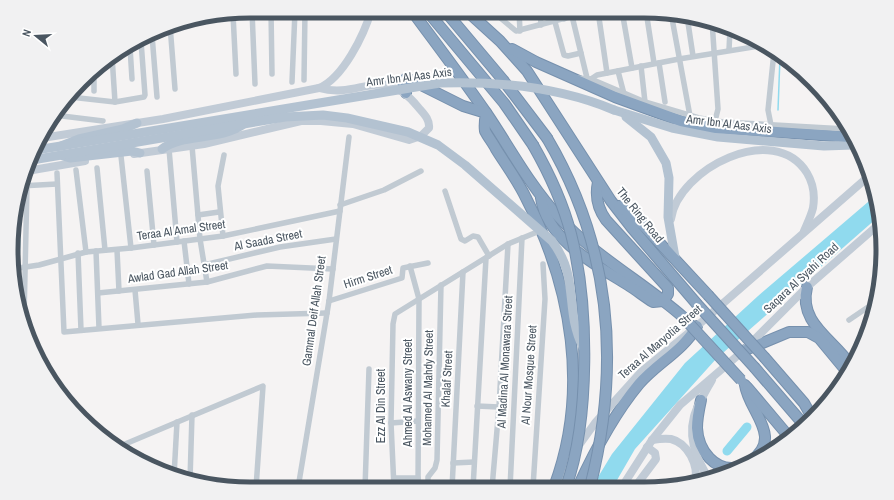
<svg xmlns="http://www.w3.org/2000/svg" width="894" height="500" font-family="'Archivo Narrow',sans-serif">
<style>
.water{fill:#90daee}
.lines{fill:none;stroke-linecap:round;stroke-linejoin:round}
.stream{stroke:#90daee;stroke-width:1.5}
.river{stroke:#90daee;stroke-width:9}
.highway-casing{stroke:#7690ad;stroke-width:12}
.street{stroke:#c1cad2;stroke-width:5.5}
.secondary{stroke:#c1cbd6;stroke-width:8}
.primary{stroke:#b3c2d1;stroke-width:9}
.highway{stroke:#8ba5c1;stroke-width:10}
.highway-bridge-casing{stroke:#7690ad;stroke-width:12;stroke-linecap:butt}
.primary-bridge{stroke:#b3c2d1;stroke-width:9}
.highway-bridge{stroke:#8ba5c1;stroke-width:10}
.labels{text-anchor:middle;stroke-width:4;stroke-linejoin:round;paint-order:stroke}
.street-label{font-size:12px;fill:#4a5661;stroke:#fff}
.rim{fill:none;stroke:#4a5661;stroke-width:5}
</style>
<rect width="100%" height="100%" fill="#f5f3f3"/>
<polygon class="water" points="875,196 877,218 716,359 635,449 613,487 592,487 612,454 685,363 758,296"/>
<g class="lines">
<g class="stream">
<polyline points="778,110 780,57"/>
<polyline points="19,266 21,188"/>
<polyline points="18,294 19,270"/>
</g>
<g class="river">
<polyline points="879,286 880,285"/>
<polyline points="727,451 747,427"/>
</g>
<defs>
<g id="highway">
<path d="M412,11C437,45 463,79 487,114C510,148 530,186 558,216C594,256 643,282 683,317"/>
<polyline points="427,11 504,103 533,145"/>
<polyline points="445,11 503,80 547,138"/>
<polyline points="467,11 500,41 527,71 611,201 632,228 696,303"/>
<polyline points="512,49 536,62 615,97 681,121 716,128 850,137"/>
<path d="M406,93L402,82L407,78L463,106L486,113C485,119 484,125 485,131C488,137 493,143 496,149C506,165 518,181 526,198C572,287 590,391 554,487"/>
<path d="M541,198C547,240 596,265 628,285C636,290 645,297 653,302L663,301L668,294V288L606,220C598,209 595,196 598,182"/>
<polyline points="619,206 643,225 708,295"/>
<path d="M807,287C798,324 834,339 852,367"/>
<polyline points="743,351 789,332 808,332 819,338 848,373"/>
<polyline points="765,358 804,403 813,419"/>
<polyline points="755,368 805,426"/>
<path d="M745,385C749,412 784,437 751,461"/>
<polyline points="747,387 790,438"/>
<path d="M701,400C699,409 697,418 697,428C698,450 715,473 739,467"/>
<path d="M578,487C594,452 614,414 639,384C657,363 683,351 697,326"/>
</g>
</defs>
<use href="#highway" class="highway-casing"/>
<g class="street">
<polyline points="252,11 255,84"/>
<polyline points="271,11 272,74"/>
<polyline points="492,11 516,31 592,11"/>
<polyline points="519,11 520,31"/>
<polyline points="540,11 541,25"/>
<polyline points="564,11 564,19"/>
<polyline points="598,11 607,73"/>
<polyline points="622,11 632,68"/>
<polyline points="646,11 654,63"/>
<polyline points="671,13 690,116"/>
<polyline points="233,14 236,74"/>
<polyline points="572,16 587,78"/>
<polyline points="687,16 693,56"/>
<polyline points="712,21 718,109 715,121"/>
<polyline points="555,22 564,55 568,56 581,53"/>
<polyline points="170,25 175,89"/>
<polyline points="152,35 157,97"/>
<polyline points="130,47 132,79"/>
<polyline points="729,50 730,29"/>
<polyline points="112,56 115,102"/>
<polyline points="659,63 665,102"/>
<polyline points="641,66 645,102"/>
<polyline points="618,71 624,94"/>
<polyline points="576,78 591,79 645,102 699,118 723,122 846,129"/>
<polyline points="591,79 597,75 679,59 766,45"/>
<polyline points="304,80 305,11"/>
<polyline points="292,82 295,11"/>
<polyline points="94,91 94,71"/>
<polyline points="70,97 115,102 144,97 145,95 141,41"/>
<polyline points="54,115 103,121"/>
<polyline points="771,125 768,110 774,52"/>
<polyline points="192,146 200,239 207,282"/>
<polyline points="169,149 177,242"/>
<polyline points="121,156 131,248"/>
<polyline points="97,168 105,250"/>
<polyline points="76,170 86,252"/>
<polyline points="147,171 154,245"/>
<polyline points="57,173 64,332 257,315 327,313"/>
<polyline points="20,186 57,184"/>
<polyline points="445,191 461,239 465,241 473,236 478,237 489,256"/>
<polyline points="340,205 384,190 421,171"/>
<polyline points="198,215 219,212"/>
<polyline points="223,236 218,186 224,155"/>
<polyline points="184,241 189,284"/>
<polyline points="117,250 119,291"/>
<polyline points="96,251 99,328"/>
<polyline points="78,253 81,330"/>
<polyline points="204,265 280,247 336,239"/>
<polyline points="410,266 419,299 418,488"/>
<polyline points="12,269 39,265 86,252 131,248 223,236 340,211"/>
<polyline points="135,290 138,324"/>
<polyline points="98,293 207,282 267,266 333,269"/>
<polyline points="329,301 402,278 403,268 428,263"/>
<polyline points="24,318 27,186"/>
<polyline points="849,320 874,303"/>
<polyline points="477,406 499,407"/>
<polyline points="391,423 418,421"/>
<polyline points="118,447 263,386 256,488"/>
<polyline points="453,463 474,462"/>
<polyline points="174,476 177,422"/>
<polyline points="394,478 418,478"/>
<polyline points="190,480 192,415"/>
<polyline points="533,487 545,299 543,264"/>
<polyline points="298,488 329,301 349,137"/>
<polyline points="365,488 369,369"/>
<polyline points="394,488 391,423 393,324 395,314 508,244 542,230"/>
<polyline points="428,488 428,477 435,468 437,460 441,285"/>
<polyline points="452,488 463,272"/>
<polyline points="473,488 486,258"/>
<polyline points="492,488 499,407 508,244"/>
<polyline points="510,488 522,238"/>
</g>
<g class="secondary">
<path d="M42,138L163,119L319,88C343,78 364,35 371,11"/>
<path d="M134,154L204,144L301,121H321L353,124L409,140L421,136L429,128C430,119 423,113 418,107C381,62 362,100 319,88"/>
<polyline points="27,171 85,161"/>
<path d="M671,219C678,169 774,120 807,173C813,183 815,196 813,208C811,216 807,224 804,231"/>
<path d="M652,440C658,439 664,438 671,439C688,443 699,466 695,482"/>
<polyline points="560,478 577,448 595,423 642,371 697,326 869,176"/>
<path d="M708,479C705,471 700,464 697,456C685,425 696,407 712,380"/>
<polyline points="622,487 652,440 680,405 743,351 807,287 877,226"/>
<polyline points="635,487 656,459 655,453 647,447"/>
</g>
<g class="primary">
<polyline points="614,110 672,128 718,137 824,146 854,145"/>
<polyline points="626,117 651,137 666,163 669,178 668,217 675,257"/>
<path d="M162,149C182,133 221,141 244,124"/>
<polyline points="36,150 61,146 79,139 123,129 137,123"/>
<polyline points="63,156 70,158 132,151 140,153"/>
</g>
<use href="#highway" class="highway"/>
<defs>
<g id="highway-bridge">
<path d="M547,138C612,248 621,365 590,487"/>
<path d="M533,145C549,173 563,203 571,234C589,304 590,420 566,487"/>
<polyline points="708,295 765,358"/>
<polyline points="696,303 755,368"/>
<polyline points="683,317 741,380"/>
</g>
</defs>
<use href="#highway-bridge" class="highway-bridge-casing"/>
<g class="primary-bridge">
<path d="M61,146L440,83C500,81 559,87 614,110"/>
<path d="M32,160L285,117L323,115L347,118L408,132L438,145L465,165L552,241C580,278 564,309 583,347"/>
</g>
<use href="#highway-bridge" class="highway-bridge"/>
</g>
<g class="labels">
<g class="street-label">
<text transform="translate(409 77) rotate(-7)" y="4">Amr Ibn Al Aas Axis</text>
<text transform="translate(729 124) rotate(7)" y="4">Amr Ibn Al Aas Axis</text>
<text transform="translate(640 215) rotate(51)" y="4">The Ring Road</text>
<text transform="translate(181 230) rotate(-8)" y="4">Teraa Al Amal Street</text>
<text transform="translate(268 240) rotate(-11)" y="4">Al Saada Street</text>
<text transform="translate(178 272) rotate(-8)" y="4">Awlad Gad Allah Street</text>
<text transform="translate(368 277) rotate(-18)" y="4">Hirm Street</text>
<text transform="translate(801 278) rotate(-43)" y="4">Saqara Al Syahi Road</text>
<text transform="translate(314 311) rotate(-82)" y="4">Gammal Deif Allah Street</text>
<text transform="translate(660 342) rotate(-41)" y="4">Teraa Al Maryotia Street</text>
<text transform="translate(505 362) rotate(-87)" y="4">Al Madina Al Monawara Street</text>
<text transform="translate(529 375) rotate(-86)" y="4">Al Nour Mosque Street</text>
<text transform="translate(447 379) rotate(-87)" y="4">Khalaf Street</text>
<text transform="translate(428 388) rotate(-89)" y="4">Mohamed Al Mahdy Street</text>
<text transform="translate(408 393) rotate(-90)" y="4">Ahmed Al Aswany Street</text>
<text transform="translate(381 406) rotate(-90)" y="4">Ezz Al Din Street</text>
</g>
</g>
<path d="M0 0H894V500H0ZM250 18H644A232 232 0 0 1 876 250V250A232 232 0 0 1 644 482H250A232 232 0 0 1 18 250V250A232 232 0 0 1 250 18Z" fill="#f1f1f2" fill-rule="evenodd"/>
<path class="rim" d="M250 18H644A232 232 0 0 1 876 250V250A232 232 0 0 1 644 482H250A232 232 0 0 1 18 250V250A232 232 0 0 1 250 18Z"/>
<g transform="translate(36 36) rotate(288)" stroke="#ffffff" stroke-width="3" paint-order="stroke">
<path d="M0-3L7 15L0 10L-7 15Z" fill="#4a5661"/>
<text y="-6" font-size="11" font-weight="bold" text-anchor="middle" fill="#4a5661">N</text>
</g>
</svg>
